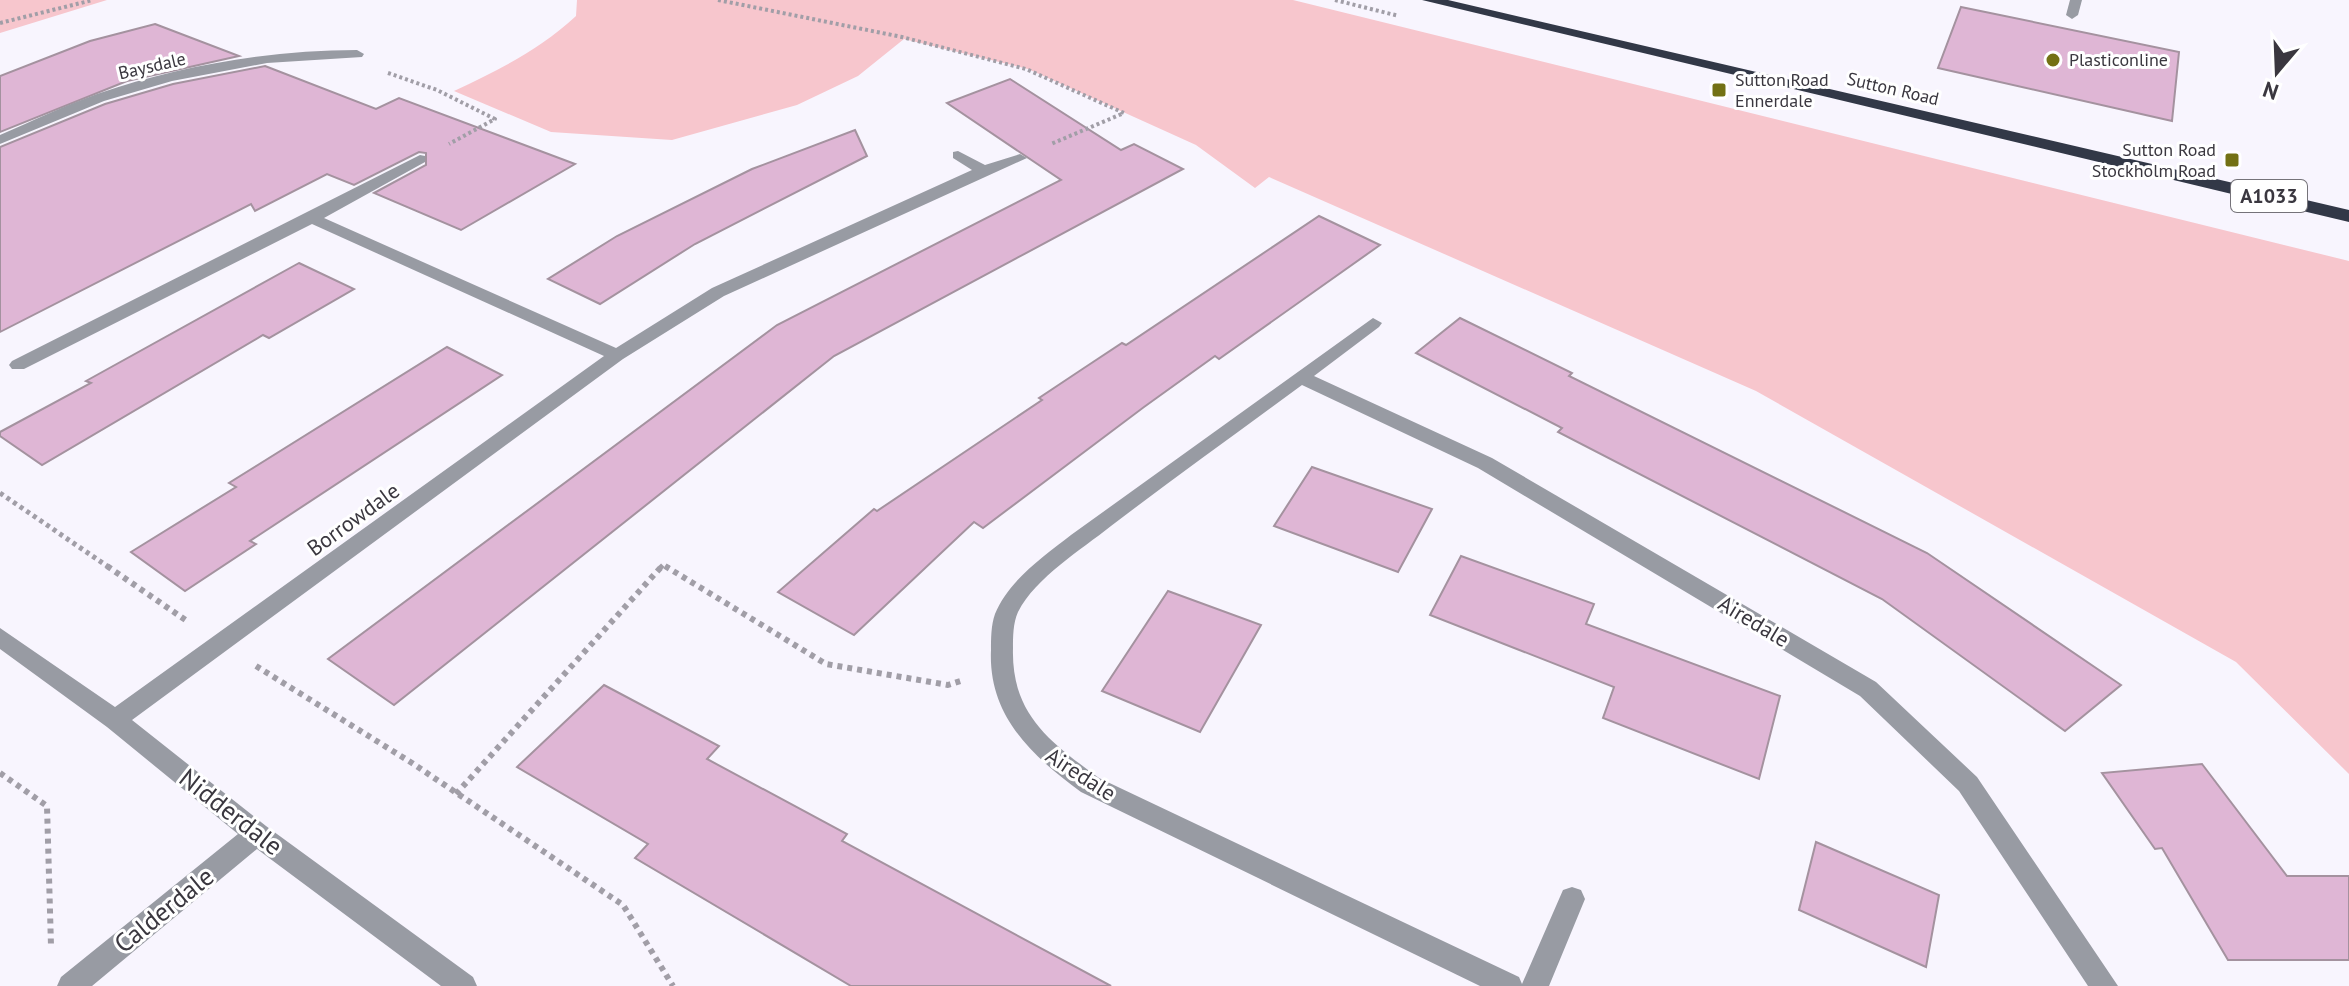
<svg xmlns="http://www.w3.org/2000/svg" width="2349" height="986" font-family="'PT Sans',sans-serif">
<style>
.green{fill:#f7c6cd}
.building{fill:#dfb6d5;stroke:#a4929f;stroke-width:2}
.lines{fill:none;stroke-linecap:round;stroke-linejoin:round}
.path-far2{stroke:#a19ea7;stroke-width:4;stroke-dasharray:3 3;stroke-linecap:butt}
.path-far1{stroke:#a19ea7;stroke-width:5;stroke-dasharray:4 4;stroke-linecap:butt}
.path{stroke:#a19ea7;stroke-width:6;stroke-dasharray:5 5;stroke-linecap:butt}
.minor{fill:#989ba3;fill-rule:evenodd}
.highway{fill:#323847;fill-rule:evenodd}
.poi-dot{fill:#737114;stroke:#fff;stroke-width:3}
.labels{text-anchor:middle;stroke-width:6;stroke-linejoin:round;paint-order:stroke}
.far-poi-label{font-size:18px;fill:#3a373f;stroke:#fff;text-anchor:start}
.far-street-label{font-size:18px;fill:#3a373f;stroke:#fff}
.shield{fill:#fff;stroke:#757379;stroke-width:2}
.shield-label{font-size:20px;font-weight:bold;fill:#3a373f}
.street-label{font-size:22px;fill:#3a373f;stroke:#fff}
.near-street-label{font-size:26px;fill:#3a373f;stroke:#fff}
</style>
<rect width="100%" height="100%" fill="#f8f5fe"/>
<g class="green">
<polygon points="0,0 107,0 0,33"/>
<path d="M577,0H1293L2349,261V774L2236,662L1756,391L1269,177L1255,188L1196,145L1028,69L904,39L858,76L797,105L672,140L551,132L454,91C499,70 539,50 576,16Z"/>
</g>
<g class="building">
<polygon points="1961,7 2179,52 2172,121 1938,68"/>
<polygon points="155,24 239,56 127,81 0,132 0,76 90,41"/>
<polygon points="265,66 376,109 399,98 575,164 461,230 374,193 426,165 426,153 419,152 354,185 327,174 255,211 251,204 0,332 0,147 105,104 173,84"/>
<polygon points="1010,79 1121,150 1134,144 1183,169 834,356 394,705 328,659 777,325 1061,180 947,103"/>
<polygon points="855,130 867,156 695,244 600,304 548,279 617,236 752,169"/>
<polygon points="1319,216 1380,245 1219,359 1215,356 1144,407 983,528 974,522 854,635 778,592 874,509 877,511 1042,400 1039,398 1081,370 1122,343 1126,345"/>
<polygon points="299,263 354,289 269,338 263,335 42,465 0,436 0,432 91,383 86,381"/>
<polygon points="1460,318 1572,373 1569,376 1927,553 2121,685 2065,731 1882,599 1558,432 1562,428 1416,353"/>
<polygon points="447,347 502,375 250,541 256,544 185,591 131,552 236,487 229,483"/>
<polygon points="1312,467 1432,509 1398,572 1274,526"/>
<polygon points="1461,556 1594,604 1586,624 1780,696 1759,779 1603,718 1614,687 1430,615"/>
<polygon points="1168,591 1261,625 1200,732 1102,691"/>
<polygon points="604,685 719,746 707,759 847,834 842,841 1111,986 851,986 635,858 648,844 517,767"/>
<polygon points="2202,764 2287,876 2349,876 2349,960 2228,960 2162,848 2155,849 2102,773"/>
<polygon points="1816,842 1939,895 1926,967 1799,910"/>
</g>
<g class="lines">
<g class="path-far2">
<polyline points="718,0 902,37 1026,69 1124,113 1051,144"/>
<polyline points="1335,0 1399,16"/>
<polyline points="0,23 93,0"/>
<polyline points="388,73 437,90 495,119 449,144"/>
</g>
<g class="path-far1">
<polyline points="0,493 110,568"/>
<polyline points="660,568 663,565 669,568"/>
</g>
<g class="path">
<polyline points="107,566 187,621"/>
<polyline points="665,566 826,664 948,685 964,680"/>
<polyline points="256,666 412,763 623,905 673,986"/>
<polyline points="0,773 47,806 51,946"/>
<polyline points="456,794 662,566"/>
</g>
<g class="minor">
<polygon points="2070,0 2082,0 2078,15 2072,19 2066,15"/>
<path d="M357,50L364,54L362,57L267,63L172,81L104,101L0,144V135C32,121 64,106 97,94C179,66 270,50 357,50Z"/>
<polygon points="958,151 985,165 1020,154 1027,158 724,296 623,359 132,720 266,826 473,977 477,986 441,986 257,849 92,986 57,986 61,977 238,834 107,727 0,649 0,628 115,707 604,356 312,224 24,369 12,369 9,365 12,361 420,155 425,156 425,162 324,218 616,348 712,288 972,170 953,158 953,152"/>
<path d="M1373,318L1382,323L1379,327L1314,376L1492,458L1876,682L1977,777L2118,986H2088L1959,791L1860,696L1478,468L1302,385C1238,432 1174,478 1111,526C1081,550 1036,577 1018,612C1013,623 1013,637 1013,648C1011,714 1050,742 1099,778L1519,977L1522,984L1563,890L1572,887L1581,890L1585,899L1549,986H1480L1081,792C1032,756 988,716 991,650C991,639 991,625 995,614C1008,581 1044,556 1071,535Z"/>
</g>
<polygon class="highway" points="1422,0 1448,0 2349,210 2349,222"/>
</g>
<g class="poi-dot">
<circle cx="2053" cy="60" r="8"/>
<rect x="1711" y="82" width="16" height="16" rx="4"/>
<rect x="2224" y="152" width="16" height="16" rx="4"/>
</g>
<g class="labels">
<g class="far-poi-label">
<text x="2069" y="66">Plasticonline</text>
<text x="1735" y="86">Sutton Road<tspan x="1735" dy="21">Ennerdale</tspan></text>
<text x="2216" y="156" text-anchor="end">Sutton Road<tspan x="2216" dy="21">Stockholm Road</tspan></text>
</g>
<g class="far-street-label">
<text transform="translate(152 66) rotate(-13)" y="6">Baysdale</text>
<text transform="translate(1893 89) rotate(13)" y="6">Sutton Road</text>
</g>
<rect class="shield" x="2231" y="180" width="76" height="32" rx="6"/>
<g class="shield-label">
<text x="2269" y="203">A1033</text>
</g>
<g class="street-label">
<text transform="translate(353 519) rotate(-36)" y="8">Borrowdale</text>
<text transform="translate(1754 621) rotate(31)" y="8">Airedale</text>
<text transform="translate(1081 774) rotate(33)" y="8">Airedale</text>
</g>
<g class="near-street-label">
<text transform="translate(231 812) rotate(38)" y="9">Nidderdale</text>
<text transform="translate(164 910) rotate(-39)" y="9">Calderdale</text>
</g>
</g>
<g transform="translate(2277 72) rotate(199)" stroke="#ffffff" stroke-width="6" paint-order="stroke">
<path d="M0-6L14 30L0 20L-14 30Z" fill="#3a373f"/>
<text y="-12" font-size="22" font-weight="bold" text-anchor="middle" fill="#3a373f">N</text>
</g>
</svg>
